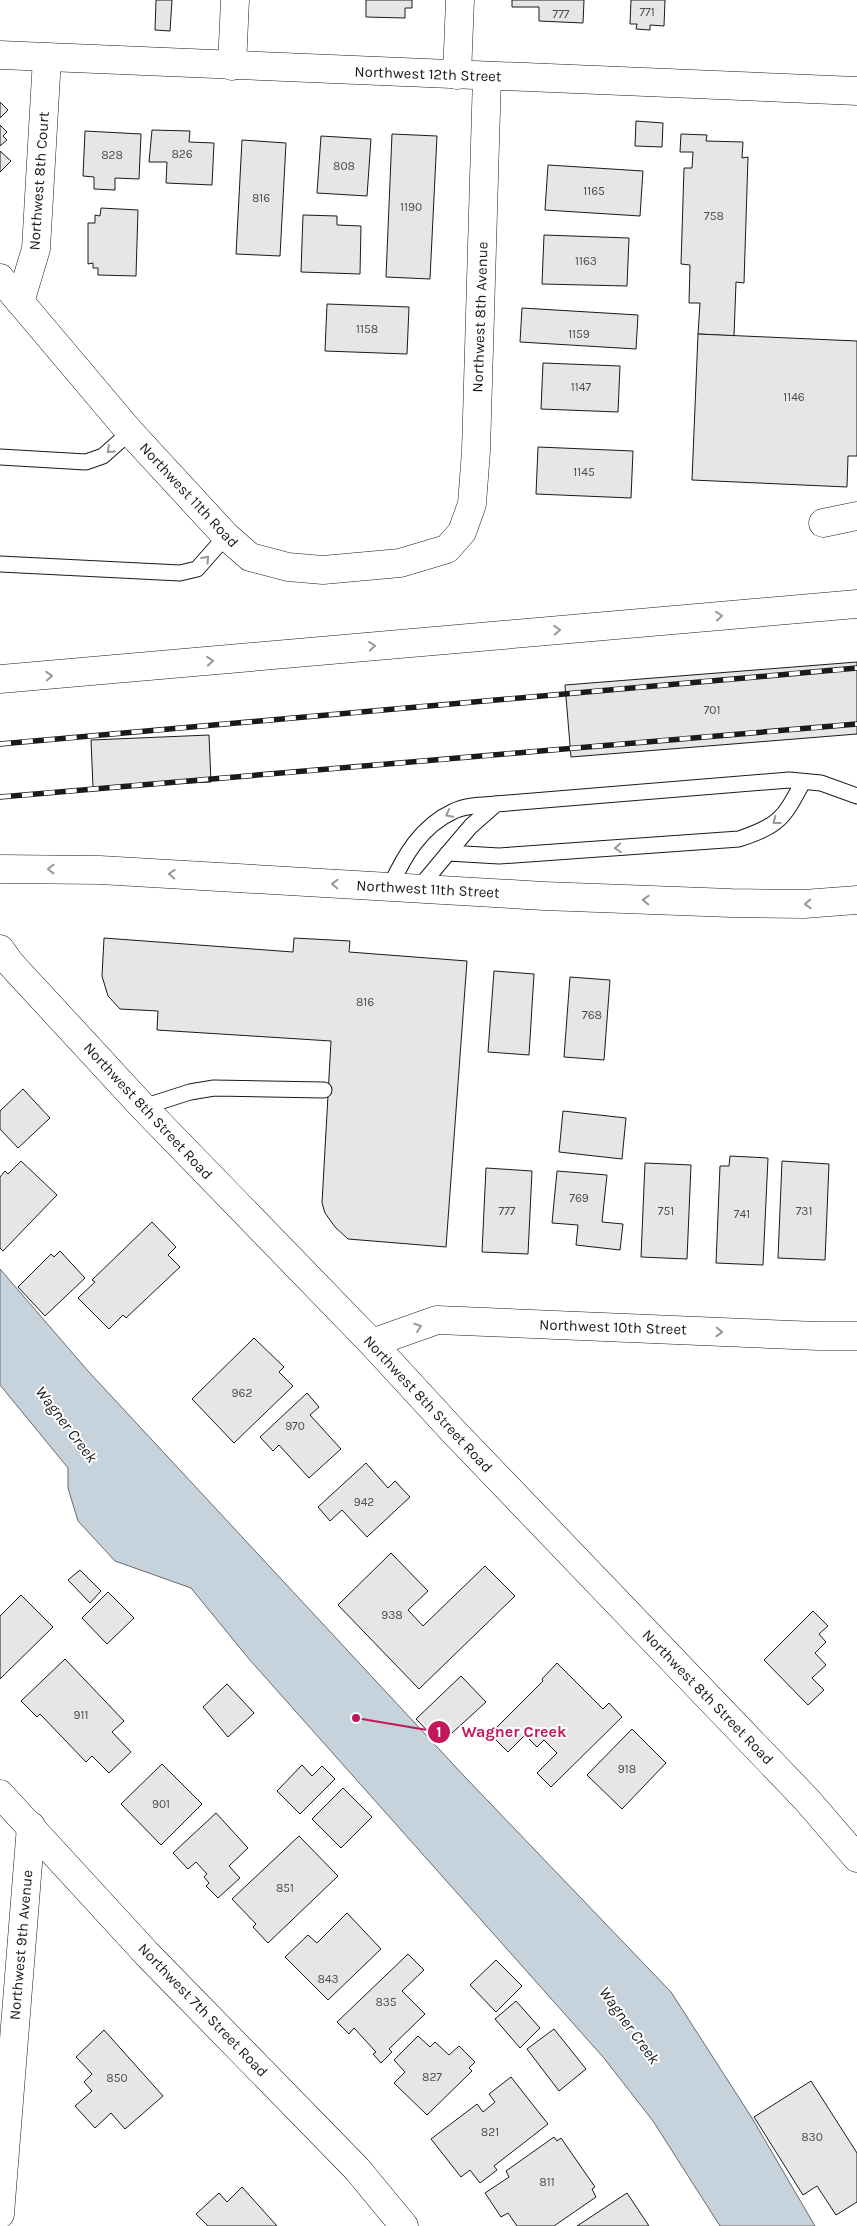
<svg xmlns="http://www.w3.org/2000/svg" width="857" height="2226" font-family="Karla,sans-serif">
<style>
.water{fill:#c6d2dc;stroke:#6a6a6a}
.building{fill:#e6e6e6;stroke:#1a1a1a}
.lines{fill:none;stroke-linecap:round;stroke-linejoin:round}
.lane-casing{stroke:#1a1a1a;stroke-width:17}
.street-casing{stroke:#1a1a1a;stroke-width:29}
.secondary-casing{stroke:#1a1a1a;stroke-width:29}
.lane{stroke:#fff;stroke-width:15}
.street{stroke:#fff;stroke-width:28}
.secondary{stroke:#fff;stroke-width:28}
.rail-casing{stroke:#1a1a1a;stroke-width:5.5}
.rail{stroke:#fff;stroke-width:4;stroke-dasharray:11;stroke-linecap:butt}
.oneway{stroke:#989898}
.labels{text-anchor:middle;stroke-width:4;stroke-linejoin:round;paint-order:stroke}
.number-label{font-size:12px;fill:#4d4d4d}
.street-label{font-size:15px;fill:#1a1a1a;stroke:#fff}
.water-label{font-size:16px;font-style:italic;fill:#1a1a1a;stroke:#fff}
.leader{fill:none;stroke:#c2185b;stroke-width:2}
.callout-dot{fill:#c2185b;stroke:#fff;stroke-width:2}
.mark-label{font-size:15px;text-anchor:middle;font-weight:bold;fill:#fff}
.callout-label{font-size:16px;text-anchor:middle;font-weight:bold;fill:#c2185b;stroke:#fff;stroke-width:4;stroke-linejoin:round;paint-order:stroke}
</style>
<rect width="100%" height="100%" fill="#fff"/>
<polygon class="water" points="0,1269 88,1371 465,1777 671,1992 752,2118 815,2226 720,2226 653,2121 603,2057 249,1659 191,1588 115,1561 78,1521 68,1488 68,1468 0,1385"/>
<g class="building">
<polygon points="156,0 172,0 170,31 155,30"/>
<polygon points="366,0 412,0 412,8 405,8 405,18 366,17"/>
<polygon points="512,0 584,0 583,23 539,21 539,7 512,7"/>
<polygon points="631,0 665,0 664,26 650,25 650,30 636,29 637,24 630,24"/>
<polygon points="0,102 8,110 0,118"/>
<polygon points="636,121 663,123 662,147 635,146"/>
<polygon points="0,125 7,132 3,136 7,140 0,146"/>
<polygon points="152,130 190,131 189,142 214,143 212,185 166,183 167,162 149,162"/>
<polygon points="85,131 141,134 139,179 115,178 115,190 94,189 94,177 83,176"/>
<polygon points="392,134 437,136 430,279 386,277"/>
<polygon points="681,134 707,135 706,141 743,142 742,158 748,157 744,283 736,282 734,336 698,334 700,303 689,303 690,265 681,264 684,168 692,168 693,152 680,152"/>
<polygon points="321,136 371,139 367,196 317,193"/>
<polygon points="242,140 286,143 280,256 236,254"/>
<polygon points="0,151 11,161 0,172"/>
<polygon points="548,165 643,171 640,216 545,210"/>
<polygon points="101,208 138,210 136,276 98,275 98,268 93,268 93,263 88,264 88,223 95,223 95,215 100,216"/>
<polygon points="303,215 337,216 337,225 361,226 360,274 301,272"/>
<polygon points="544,235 629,238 627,286 542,284"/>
<polygon points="327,304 409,307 407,354 325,351"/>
<polygon points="522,308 638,315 636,349 520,342"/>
<polygon points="698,334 857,341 857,456 848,456 847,487 692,480"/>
<polygon points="543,363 620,366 618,412 541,409"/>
<polygon points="538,447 633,451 631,498 536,494"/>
<polygon points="857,662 857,734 571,757 565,685"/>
<polygon points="209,735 211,782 93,787 91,740"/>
<polygon points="104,938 293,952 294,938 350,941 349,952 467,961 446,1247 348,1239 335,1227 325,1213 322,1203 331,1041 157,1030 158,1011 120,1009 108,996 102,976"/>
<polygon points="494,971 534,974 529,1055 488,1052"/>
<polygon points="570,977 610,980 604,1060 564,1057"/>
<polygon points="23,1089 50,1118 18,1148 0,1129 0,1111"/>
<polygon points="563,1111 626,1118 622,1159 559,1152"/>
<polygon points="730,1156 768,1158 763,1265 716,1263 720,1166 729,1166"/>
<polygon points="21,1161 57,1195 3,1251 0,1248 0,1177 5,1171 8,1174"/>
<polygon points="782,1161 829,1164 825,1260 778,1258"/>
<polygon points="645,1163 691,1165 687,1259 641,1257"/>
<polygon points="486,1168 532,1171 528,1254 482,1252"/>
<polygon points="557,1171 607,1175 602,1222 623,1224 620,1250 576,1245 578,1225 552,1223"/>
<polygon points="152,1222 176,1247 168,1255 180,1267 126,1318 123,1315 109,1329 78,1298 95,1282 92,1280"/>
<polygon points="60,1251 85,1278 45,1316 18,1287 51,1254 54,1257"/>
<polygon points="254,1338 284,1367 279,1372 293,1386 234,1443 192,1399"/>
<polygon points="307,1393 319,1407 310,1415 341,1449 309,1478 279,1445 273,1451 260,1437"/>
<polygon points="366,1463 388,1488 395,1481 410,1497 367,1537 342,1510 330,1521 318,1507"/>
<polygon points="391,1553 428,1591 408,1610 423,1626 485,1566 515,1596 419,1689 338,1605"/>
<polygon points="80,1570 101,1591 90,1603 68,1580"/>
<polygon points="108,1592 134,1618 107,1644 82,1618"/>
<polygon points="21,1595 53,1627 0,1679 0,1616"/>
<polygon points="813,1611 828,1626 819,1634 826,1642 815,1653 826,1665 812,1678 824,1690 808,1705 764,1660"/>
<polygon points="65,1659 124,1721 112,1732 131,1752 109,1773 92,1756 86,1762 40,1714 37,1717 21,1701"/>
<polygon points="557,1663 603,1709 609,1703 622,1717 551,1787 537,1773 557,1753 544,1740 537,1747 525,1735 508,1752 490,1734 543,1681 542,1679"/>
<polygon points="461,1676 486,1702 440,1744 416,1719"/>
<polygon points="227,1684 254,1713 228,1737 203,1707"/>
<polygon points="632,1729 666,1763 622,1809 587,1775"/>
<polygon points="162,1764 202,1804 161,1845 121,1804"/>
<polygon points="302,1765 312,1776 322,1766 335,1779 300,1814 277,1791"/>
<polygon points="343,1788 372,1817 341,1848 312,1819"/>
<polygon points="216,1813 248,1848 229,1866 240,1878 218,1898 206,1886 209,1883 204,1877 207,1874 196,1862 188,1869 173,1853"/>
<polygon points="299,1836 338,1876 268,1943 253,1927 256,1924 232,1899"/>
<polygon points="347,1913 381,1949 328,2000 285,1957 308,1935 317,1943"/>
<polygon points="408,1954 424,1970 402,1991 425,2014 389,2049 392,2052 381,2063 373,2054 376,2052 354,2028 349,2034 337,2022"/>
<polygon points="496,1960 522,1986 496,2012 470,1985"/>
<polygon points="516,2001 540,2028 520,2048 495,2019"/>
<polygon points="554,2029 586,2069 559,2091 527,2049"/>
<polygon points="104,2030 163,2096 125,2129 111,2113 95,2128 75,2106 92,2091 84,2082 92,2074 76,2057"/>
<polygon points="418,2036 430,2047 435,2042 449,2055 459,2046 475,2062 469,2068 472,2071 427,2115 394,2083 405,2072 394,2060"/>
<polygon points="511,2077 548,2124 494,2166 497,2170 480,2183 470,2170 461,2177 431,2139 477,2104 483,2112 495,2102 489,2094"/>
<polygon points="811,2081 857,2153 857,2202 836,2215 817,2186 803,2195 754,2117"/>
<polygon points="554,2137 557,2141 561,2138 595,2187 592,2189 596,2197 554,2226 517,2226 508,2213 501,2217 485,2193 509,2177 506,2171"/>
<polygon points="242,2187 277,2226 208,2226 196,2214 219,2193 227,2202"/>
<polygon points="627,2193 649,2226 577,2226"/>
</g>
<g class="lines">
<defs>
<g id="lane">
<polyline points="0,457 86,462 103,456 130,432"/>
<polyline points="0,564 180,573 197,569 226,536"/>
<polyline points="448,853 471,826 496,804 789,780 821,783 857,796"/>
<path d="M390,887C404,856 421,826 454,811C466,805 482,805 496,804"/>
<path d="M418,889L448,853L499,856L739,839C780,825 783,819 803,782"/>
<polyline points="143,1107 190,1092 214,1088 324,1090"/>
</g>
<g id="street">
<polyline points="0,55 857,91"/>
<polyline points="232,66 235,0"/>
<polyline points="457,75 460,0"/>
<polyline points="0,278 130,432 226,536 250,557 288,567 323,570 400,563 447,549 462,532 472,504 476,451 487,76"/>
<polyline points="20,302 36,249 47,58"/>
<polyline points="823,523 857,516"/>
<polyline points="0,1794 147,1954 357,2169 404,2226"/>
<polyline points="0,2214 31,1826"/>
</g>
<g id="secondary">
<polyline points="0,679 857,604"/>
<polyline points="0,869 100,870 544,896 731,903 804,904 857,900"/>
<polyline points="0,949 10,963 143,1107 372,1343 454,1432 807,1800 857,1858"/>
<polyline points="372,1343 437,1320 818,1336 857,1336"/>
</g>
</defs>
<use href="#lane" class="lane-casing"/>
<use href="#street" class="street-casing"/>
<use href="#secondary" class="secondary-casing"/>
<use href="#lane" class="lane"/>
<use href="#street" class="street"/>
<use href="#secondary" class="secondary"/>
<defs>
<g id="rail">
<polyline points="0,744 857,668"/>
<polyline points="0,797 857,724"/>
</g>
</defs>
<use href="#rail" class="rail-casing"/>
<use href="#rail" class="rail"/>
</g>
<defs><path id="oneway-chevron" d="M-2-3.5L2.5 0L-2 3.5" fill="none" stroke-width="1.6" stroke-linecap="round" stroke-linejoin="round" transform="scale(1.25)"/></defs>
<g class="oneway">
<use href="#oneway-chevron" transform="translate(110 450) rotate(138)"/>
<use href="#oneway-chevron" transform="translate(206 559) rotate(-48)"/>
<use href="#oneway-chevron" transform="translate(719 616) rotate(-5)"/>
<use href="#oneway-chevron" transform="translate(557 630) rotate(-5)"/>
<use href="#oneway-chevron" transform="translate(372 646) rotate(-5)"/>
<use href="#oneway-chevron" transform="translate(210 661) rotate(-5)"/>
<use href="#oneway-chevron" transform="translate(49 676) rotate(-4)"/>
<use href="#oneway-chevron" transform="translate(449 814) rotate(152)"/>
<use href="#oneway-chevron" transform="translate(776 821) rotate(143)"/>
<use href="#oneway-chevron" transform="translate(618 848) rotate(176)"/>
<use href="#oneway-chevron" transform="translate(51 869) rotate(180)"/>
<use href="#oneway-chevron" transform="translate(172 874) rotate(-177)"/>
<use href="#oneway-chevron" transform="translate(335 884) rotate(-177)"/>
<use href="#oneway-chevron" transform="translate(646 900) rotate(-178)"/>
<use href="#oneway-chevron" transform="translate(808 904) rotate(178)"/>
<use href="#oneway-chevron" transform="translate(418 1327) rotate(-19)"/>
<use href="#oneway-chevron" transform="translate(719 1332) rotate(2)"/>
</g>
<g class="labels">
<g class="number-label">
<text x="647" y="16">771</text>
<text x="561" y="18">777</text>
<text x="182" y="158">826</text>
<text x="112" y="159">828</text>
<text x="344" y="170">808</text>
<text x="594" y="195">1165</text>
<text x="261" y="202">816</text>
<text x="411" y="211">1190</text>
<text x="714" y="220">758</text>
<text x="586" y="265">1163</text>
<text x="367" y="333">1158</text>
<text x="579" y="338">1159</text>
<text x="581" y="391">1147</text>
<text x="794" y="401">1146</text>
<text x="584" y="476">1145</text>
<text x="712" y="714">701</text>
<text x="365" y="1006">816</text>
<text x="592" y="1019">768</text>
<text x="579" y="1202">769</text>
<text x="507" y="1215">777</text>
<text x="666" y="1215">751</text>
<text x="804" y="1215">731</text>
<text x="742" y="1218">741</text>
<text x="242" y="1397">962</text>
<text x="295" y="1430">970</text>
<text x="364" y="1506">942</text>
<text x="392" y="1619">938</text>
<text x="81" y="1719">911</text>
<text x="627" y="1773">918</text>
<text x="161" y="1808">901</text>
<text x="285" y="1892">851</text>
<text x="328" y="1983">843</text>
<text x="386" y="2006">835</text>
<text x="432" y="2081">827</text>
<text x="117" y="2082">850</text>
<text x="490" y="2136">821</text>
<text x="812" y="2141">830</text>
<text x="547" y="2186">811</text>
</g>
<g class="street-label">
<text transform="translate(428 74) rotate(2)" y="5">Northwest 12th Street</text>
<text transform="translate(39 181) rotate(-86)" y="5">Northwest 8th Court</text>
<text transform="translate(480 317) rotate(-88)" y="5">Northwest 8th Avenue</text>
<text transform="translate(189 495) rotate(47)" y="5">Northwest 11th Road</text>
<text transform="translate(428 889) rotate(3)" y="5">Northwest 11th Street</text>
<text transform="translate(148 1111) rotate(47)" y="5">Northwest 8th Street Road</text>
<text transform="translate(613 1327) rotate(2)" y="5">Northwest 10th Street</text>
<text transform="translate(428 1404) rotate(47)" y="5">Northwest 8th Street Road</text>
<text transform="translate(708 1697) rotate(46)" y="5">Northwest 8th Street Road</text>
<text transform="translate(21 1945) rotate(-85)" y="5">Northwest 9th Avenue</text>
<text transform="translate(203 2010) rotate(46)" y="5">Northwest 7th Street Road</text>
</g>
<g class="water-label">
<text transform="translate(67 1424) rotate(53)" y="6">Wagner Creek</text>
<text transform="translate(630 2025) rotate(54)" y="6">Wagner Creek</text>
</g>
</g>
<path class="leader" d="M356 1718L439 1732"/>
<g class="callout-dot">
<circle cx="356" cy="1718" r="5"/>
<circle cx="439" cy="1732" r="12"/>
</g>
<g class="mark-label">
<text x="439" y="1737">1</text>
</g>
<g class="callout-label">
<text x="514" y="1737">Wagner Creek</text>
</g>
</svg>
